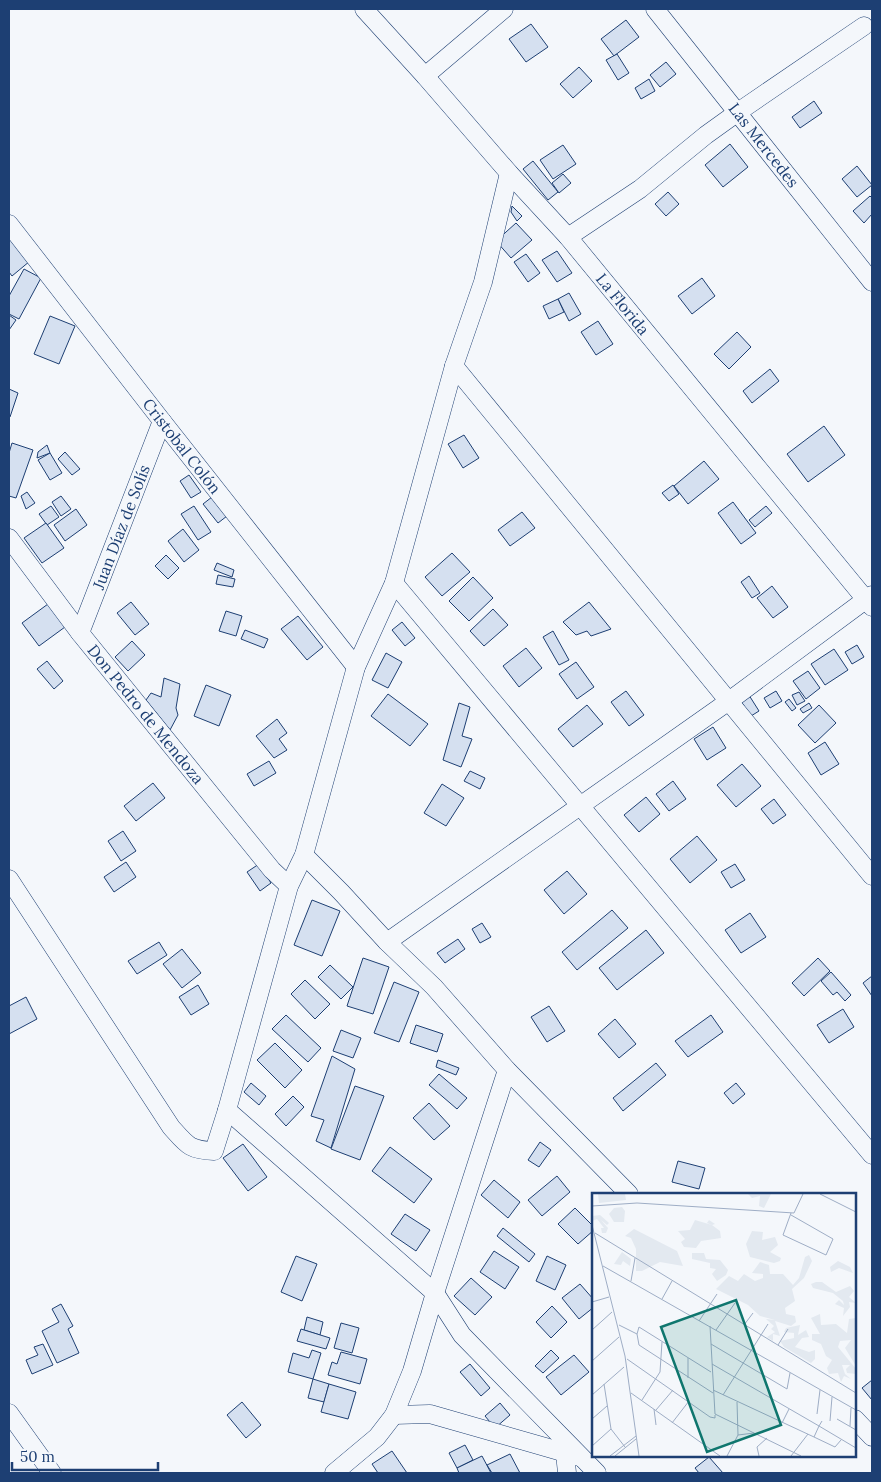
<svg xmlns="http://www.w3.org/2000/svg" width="881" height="1482" font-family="Lora,serif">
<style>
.building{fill:#d5e0f0;stroke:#1d3f73}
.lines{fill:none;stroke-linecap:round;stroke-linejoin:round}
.street-casing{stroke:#1d3f73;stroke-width:19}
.street{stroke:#f4f7fb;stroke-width:18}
.labels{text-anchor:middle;stroke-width:4;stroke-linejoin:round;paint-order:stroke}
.street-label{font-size:16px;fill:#1d3f73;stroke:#f4f7fb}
.inset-road{fill:none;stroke:#9eadc5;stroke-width:1}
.view{fill:#0f766e;fill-opacity:0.15;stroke:#0f766e;stroke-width:2.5}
.inset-edge{fill:none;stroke:#1d3f73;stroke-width:2.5}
</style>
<rect width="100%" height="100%" fill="#f4f7fb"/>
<g class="building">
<polygon points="626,20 639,37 614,56 601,39"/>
<polygon points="531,24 548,47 526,62 509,39"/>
<polygon points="617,54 629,73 618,80 606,60"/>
<polygon points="666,62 676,74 660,87 650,75"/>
<polygon points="579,67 592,81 573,98 560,84"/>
<polygon points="649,79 655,91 641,99 635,88"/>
<polygon points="814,101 822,113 800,128 792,117"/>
<polygon points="730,144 748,167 723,187 705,165"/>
<polygon points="563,145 576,164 553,179 540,160"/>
<polygon points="533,161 558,192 548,200 523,169"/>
<polygon points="857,166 872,185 857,197 842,179"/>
<polygon points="563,174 571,183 559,193 552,183"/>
<polygon points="668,192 679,204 666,216 655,204"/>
<polygon points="870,196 872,198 872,214 864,223 853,211"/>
<polygon points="512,206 522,216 517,221 511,212"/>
<polygon points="516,223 532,240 511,258 496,241"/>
<polygon points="9,235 30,261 12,276 9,272"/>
<polygon points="557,251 572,273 557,282 542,260"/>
<polygon points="526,254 540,273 528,282 514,262"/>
<polygon points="24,269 41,278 19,319 9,314 9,296"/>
<polygon points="702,278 715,296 692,314 678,296"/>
<polygon points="569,293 581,314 569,321 558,299"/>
<polygon points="558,299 564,312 549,319 543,306"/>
<polygon points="9,315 16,320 9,330"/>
<polygon points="50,316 75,326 59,364 34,354"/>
<polygon points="598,321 613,344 596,355 581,332"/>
<polygon points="737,332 751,347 729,369 714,354"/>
<polygon points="770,369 779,381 752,403 743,391"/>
<polygon points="9,389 18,393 10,417 9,416"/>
<polygon points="824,426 845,455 808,482 787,454"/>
<polygon points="464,435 479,458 463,468 448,444"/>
<polygon points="12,443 33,450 16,498 9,496 9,453"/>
<polygon points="47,445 50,453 37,458 38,452"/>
<polygon points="65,452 80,469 72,475 58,459"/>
<polygon points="50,453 62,473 50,480 38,460"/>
<polygon points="704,461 719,479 688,504 674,486"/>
<polygon points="189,475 201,492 191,498 180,481"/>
<polygon points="673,485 679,494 669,501 662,493"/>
<polygon points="27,492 35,503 26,509 21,496"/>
<polygon points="61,496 71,509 61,516 52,502"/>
<polygon points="212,497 227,516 218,523 203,504"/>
<polygon points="733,502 756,533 741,544 718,513"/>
<polygon points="51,506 59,517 47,525 39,514"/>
<polygon points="194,506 211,532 198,540 181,514"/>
<polygon points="766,506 772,513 755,527 749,520"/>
<polygon points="76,509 87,525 65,541 54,525"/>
<polygon points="522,512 535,528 510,546 498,530"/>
<polygon points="46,523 64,548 42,563 24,538"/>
<polygon points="183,529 199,550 184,562 168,541"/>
<polygon points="452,553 470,572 442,596 425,577"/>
<polygon points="166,555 179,568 168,579 155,566"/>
<polygon points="217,563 234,570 232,577 214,570"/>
<polygon points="218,575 235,579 233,587 216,584"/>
<polygon points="749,576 760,593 752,598 741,582"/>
<polygon points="473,577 493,598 469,621 449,601"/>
<polygon points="772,586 788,607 773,618 757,598"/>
<polygon points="131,602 149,624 135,635 117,613"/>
<polygon points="589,602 611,629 591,636 587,631 576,635 563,622"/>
<polygon points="48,604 65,627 39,646 22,623"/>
<polygon points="493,609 508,625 484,646 470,631"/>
<polygon points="226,611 242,616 236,636 219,631"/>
<polygon points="298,616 323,647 307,660 281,629"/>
<polygon points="402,622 415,638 405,646 392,630"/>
<polygon points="245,630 268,639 264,648 241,639"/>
<polygon points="553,631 569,660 559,665 543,637"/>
<polygon points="132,641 145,655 128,671 115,657"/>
<polygon points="857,645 864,657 852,664 845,652"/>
<polygon points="526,648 542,668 519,687 503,666"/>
<polygon points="834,649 848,670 825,685 811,664"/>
<polygon points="386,653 402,662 388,688 372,680"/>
<polygon points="47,661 63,681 54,689 37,669"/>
<polygon points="576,662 594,687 577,699 559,674"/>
<polygon points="808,671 820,688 806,699 793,681"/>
<polygon points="164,678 180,684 176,708 178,715 170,730 146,700 151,693 161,697"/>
<polygon points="206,685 231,695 219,726 194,716"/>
<polygon points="626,691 644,715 629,726 611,702"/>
<polygon points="776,691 782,701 770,708 764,698"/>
<polygon points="747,692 759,711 751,716 738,697"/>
<polygon points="799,692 805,701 797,705 792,695"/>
<polygon points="388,694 428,724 410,746 371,716"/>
<polygon points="789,699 796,708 792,711 785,702"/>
<polygon points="459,703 470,707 462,736 472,739 461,767 443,760"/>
<polygon points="809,703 812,708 803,713 800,709"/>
<polygon points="587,705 603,724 573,747 558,729"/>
<polygon points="819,705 836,723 815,743 798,725"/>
<polygon points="277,719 287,733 279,739 287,750 274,758 256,736"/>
<polygon points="713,727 726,748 707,760 694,739"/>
<polygon points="825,742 839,764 821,775 808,753"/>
<polygon points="269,761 276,773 254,786 247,774"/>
<polygon points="742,764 761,786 736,807 717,785"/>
<polygon points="470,771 485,778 480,789 464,781"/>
<polygon points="673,781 686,799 669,811 656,794"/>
<polygon points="153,783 165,798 136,821 124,806"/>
<polygon points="442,784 464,798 446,826 424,813"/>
<polygon points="646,797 660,814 639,832 624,815"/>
<polygon points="774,799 786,815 773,824 761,809"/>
<polygon points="123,831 136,851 121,861 108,841"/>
<polygon points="697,836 717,860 690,883 670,859"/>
<polygon points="126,862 136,877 114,892 104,877"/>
<polygon points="259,864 271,883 260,891 247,872"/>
<polygon points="735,864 745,880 731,888 721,872"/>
<polygon points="567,871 587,894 564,914 544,890"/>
<polygon points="312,900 340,911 322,956 294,945"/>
<polygon points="612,910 628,928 577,970 562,952"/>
<polygon points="750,913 766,937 741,953 725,930"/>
<polygon points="482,923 491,937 480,943 472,929"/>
<polygon points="646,930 664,953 617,990 599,968"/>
<polygon points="458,939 465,949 445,963 437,953"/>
<polygon points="159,942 167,955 137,974 128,961"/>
<polygon points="182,949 201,973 182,988 163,964"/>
<polygon points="363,958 389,967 373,1014 347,1006"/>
<polygon points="818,958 830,971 804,996 792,983"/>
<polygon points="330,965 353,987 341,999 318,977"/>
<polygon points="831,972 851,995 845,1001 837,992 833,995 821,981"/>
<polygon points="872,976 872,996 863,983"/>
<polygon points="305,980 330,1004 315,1019 291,994"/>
<polygon points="394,982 419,992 399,1042 374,1033"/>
<polygon points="198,985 209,1004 191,1015 179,997"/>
<polygon points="26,997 37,1019 9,1034 9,1006"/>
<polygon points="549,1006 565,1031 547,1042 531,1017"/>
<polygon points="843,1009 854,1027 829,1043 817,1025"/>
<polygon points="286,1015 321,1048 308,1062 272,1029"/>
<polygon points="711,1015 723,1032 688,1057 675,1041"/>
<polygon points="615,1019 636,1044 619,1058 598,1034"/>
<polygon points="416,1025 443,1034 437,1052 410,1043"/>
<polygon points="341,1030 361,1038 353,1058 333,1051"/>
<polygon points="275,1043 302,1070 285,1088 257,1060"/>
<polygon points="332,1056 355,1069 331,1148 316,1141 324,1120 311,1116"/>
<polygon points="438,1060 459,1068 456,1075 436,1067"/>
<polygon points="656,1063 666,1075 623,1111 613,1098"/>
<polygon points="439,1074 467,1098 457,1109 429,1085"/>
<polygon points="251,1083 266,1096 259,1105 244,1092"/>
<polygon points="736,1083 745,1094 733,1104 724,1093"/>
<polygon points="355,1086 384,1096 360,1160 331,1149"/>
<polygon points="293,1096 304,1107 286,1126 275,1114"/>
<polygon points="429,1103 450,1126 434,1140 413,1118"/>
<polygon points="540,1142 551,1150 539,1167 528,1160"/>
<polygon points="243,1144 267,1177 248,1191 223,1158"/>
<polygon points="390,1147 432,1179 414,1203 372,1171"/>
<polygon points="678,1161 705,1168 699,1189 672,1182"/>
<polygon points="557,1176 570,1192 542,1216 528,1200"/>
<polygon points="494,1180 520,1202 508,1218 481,1195"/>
<polygon points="575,1208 594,1227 594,1230 578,1244 558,1224"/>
<polygon points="405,1214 430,1230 416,1251 391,1234"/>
<polygon points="503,1228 535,1254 529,1262 497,1236"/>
<polygon points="494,1251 519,1267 505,1289 480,1272"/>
<polygon points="296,1256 317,1264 302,1301 281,1292"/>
<polygon points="547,1256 566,1265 555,1290 536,1281"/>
<polygon points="471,1278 492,1297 475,1315 454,1296"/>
<polygon points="580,1284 594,1300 594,1307 579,1319 562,1298"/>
<polygon points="61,1304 73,1326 68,1329 79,1353 57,1363 42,1331 59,1322 52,1309"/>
<polygon points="552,1306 567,1322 551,1338 536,1322"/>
<polygon points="307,1317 323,1322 320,1335 304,1330"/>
<polygon points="341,1323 359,1328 352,1353 334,1348"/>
<polygon points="301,1329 330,1338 326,1349 297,1341"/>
<polygon points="43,1344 53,1365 32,1374 26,1360 38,1355 34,1347"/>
<polygon points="312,1350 321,1353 313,1379 288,1372 293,1353 309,1358"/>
<polygon points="551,1350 559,1358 543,1373 535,1366"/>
<polygon points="341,1352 367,1359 360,1384 328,1375 332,1362 337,1364"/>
<polygon points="574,1355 589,1372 561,1395 546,1377"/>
<polygon points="470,1364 490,1388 481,1396 460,1372"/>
<polygon points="313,1379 329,1384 324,1402 308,1398"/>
<polygon points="872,1380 872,1400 862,1388"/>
<polygon points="329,1384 356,1392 348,1419 321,1412"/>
<polygon points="242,1402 261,1425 246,1438 227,1415"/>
<polygon points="500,1403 510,1415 495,1428 485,1416"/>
<polygon points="465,1445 473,1460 457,1468 449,1453"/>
<polygon points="392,1451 407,1473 378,1473 372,1464"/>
<polygon points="510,1454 520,1473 492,1473 487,1465"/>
<polygon points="482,1456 491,1473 459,1473 457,1468"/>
<polygon points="709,1457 723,1473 699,1473 695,1468"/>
</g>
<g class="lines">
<defs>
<g id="street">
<polyline points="364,9 425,76 509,173 568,237 872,607"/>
<polyline points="655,9 872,282"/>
<polyline points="425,76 504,9"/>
<polyline points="509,173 483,282 454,366 394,583 356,667 304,855 289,886 227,1110 435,1293 462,1335 597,1473"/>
<polyline points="9,224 162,421 356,667"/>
<polyline points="568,237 640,189 706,135 738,112 864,26"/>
<polyline points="454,366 872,876"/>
<polyline points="9,538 80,633 272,870 289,886"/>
<polyline points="394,583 872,1155"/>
<polyline points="80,633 162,421"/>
<polyline points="304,855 341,892 387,942 434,987 507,1070 629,1194"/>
<path d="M9,879L171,1127C187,1145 189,1150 214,1151L227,1110"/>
<polyline points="387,942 729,701 872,595"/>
<polyline points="9,1413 52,1473"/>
<polyline points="394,1415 430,1414 580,1457"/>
<polyline points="855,1419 872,1437"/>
<polyline points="565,1453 567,1473"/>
<polyline points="334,1473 377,1437 394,1415 412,1371 435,1293 507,1070"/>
</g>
</defs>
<use href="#street" class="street-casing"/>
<use href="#street" class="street"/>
</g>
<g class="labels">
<g class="street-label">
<text transform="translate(764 145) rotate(52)" y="6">Las Mercedes</text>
<text transform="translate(623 304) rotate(51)" y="6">La Florida</text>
<text transform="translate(182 446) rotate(52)" y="6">Cristobal Colón</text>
<text transform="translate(121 527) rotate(-69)" y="6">Juan Díaz de Solís</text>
<text transform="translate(146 714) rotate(51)" y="6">Don Pedro de Mendoza</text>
</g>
</g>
<g transform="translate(592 1193)">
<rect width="264" height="264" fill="#f4f7fb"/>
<path d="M6,1H33L34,7L7,10ZM156,1H179L172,15L167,13L168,3L160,5ZM22,15L30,14L33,18L32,29H22L17,21ZM8,22L17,30L15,32L9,27L16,35L14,40H10L9,35H12L5,26L0,28V23ZM103,27L120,32L115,30L117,27L123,31L120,32L128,38L129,45L109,48L104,55L92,54L89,49L93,46L86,38L98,37ZM42,36L85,58L91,73L68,69L50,78H44V56L39,45L33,43ZM160,38L171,39L170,47L183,44L186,52L178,59L189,65L188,68L182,70L158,64L154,51ZM30,59L39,66L38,73L31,68L29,72L22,71ZM100,60H112L114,66L128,67L136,77L134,82L125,88L120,81L124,76L118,75V70L100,66ZM217,62L220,68L212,85L200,96L203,108L193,115L194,121L203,123L204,129L199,133L183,128L188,143L181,141V148L175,144L183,139L179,136L182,133L174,126L183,127L168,123L156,112L124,96L137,83L146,88L152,81L163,88L171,85V81L160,80L168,69L177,72L178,81H191L201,92L207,85L213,64ZM246,68L258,74L261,80L247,75L239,79L238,74ZM224,89H230L244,99L258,93L262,98L257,104L264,110L257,109L258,114L251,123L252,115L243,111L247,107L252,112L251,108L241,100L221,95L219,91ZM228,121L229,132L244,131L255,140L257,126L264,125V173L253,155L259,147L248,148L246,154L264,176V181L255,180L254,176L258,172H250L253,181L259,186L252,183L249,189L246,180L237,181L235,175L240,167L234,163L229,151L220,147V141H228L219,125ZM208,132L206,142L214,137L217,144L210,145L203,154L217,159L223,157V166L219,170L192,154L188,148L202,145V140L192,139L194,135Z" fill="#e3e9f0"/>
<path class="inset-road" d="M228,1L264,19M0,13L45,10L202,20L211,1M199,20L191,42L234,62L241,46L199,22M0,32L33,163L47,263M3,40L264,200M11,73L264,217M39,88L43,65M70,106L80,88M0,109L17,104M107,128L125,101M27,132L45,141L47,152L121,200M152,132L161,120M118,133L123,221L209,263M0,137L20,119M124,137L143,110M45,141L47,134L119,179M119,151L195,196L198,180M186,152L196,136M35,166L118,224L123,225V222M0,168L27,144M120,171L227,233L230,228M96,185V165M12,191L19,236L33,254M121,197L222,244L227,233L264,255M39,200L128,263M0,202L32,174M131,202L176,131M50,207L68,179L70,149M62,216L64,232M64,217L81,197M225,221L228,197M0,226L15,213M245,226L264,237M238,228L240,204M80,230L97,208M190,230L197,216M258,233L259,215M146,242L162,240M222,244L243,254L249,247M0,253L19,236M18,263L44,243M23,263L44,246M135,263L146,242L145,209M167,263L165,254L175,245M199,263L216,241"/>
<path class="view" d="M144,107L189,232L115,259L69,134Z"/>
<rect width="264" height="264" class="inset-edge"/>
</g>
<rect width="881" height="1482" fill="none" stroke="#1d3f73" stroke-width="20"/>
<path d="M12 1462v8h146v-8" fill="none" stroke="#1d3f73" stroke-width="2.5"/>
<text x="20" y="1462" font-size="15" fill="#1d3f73" stroke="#f4f7fb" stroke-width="4" paint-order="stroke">50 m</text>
</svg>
